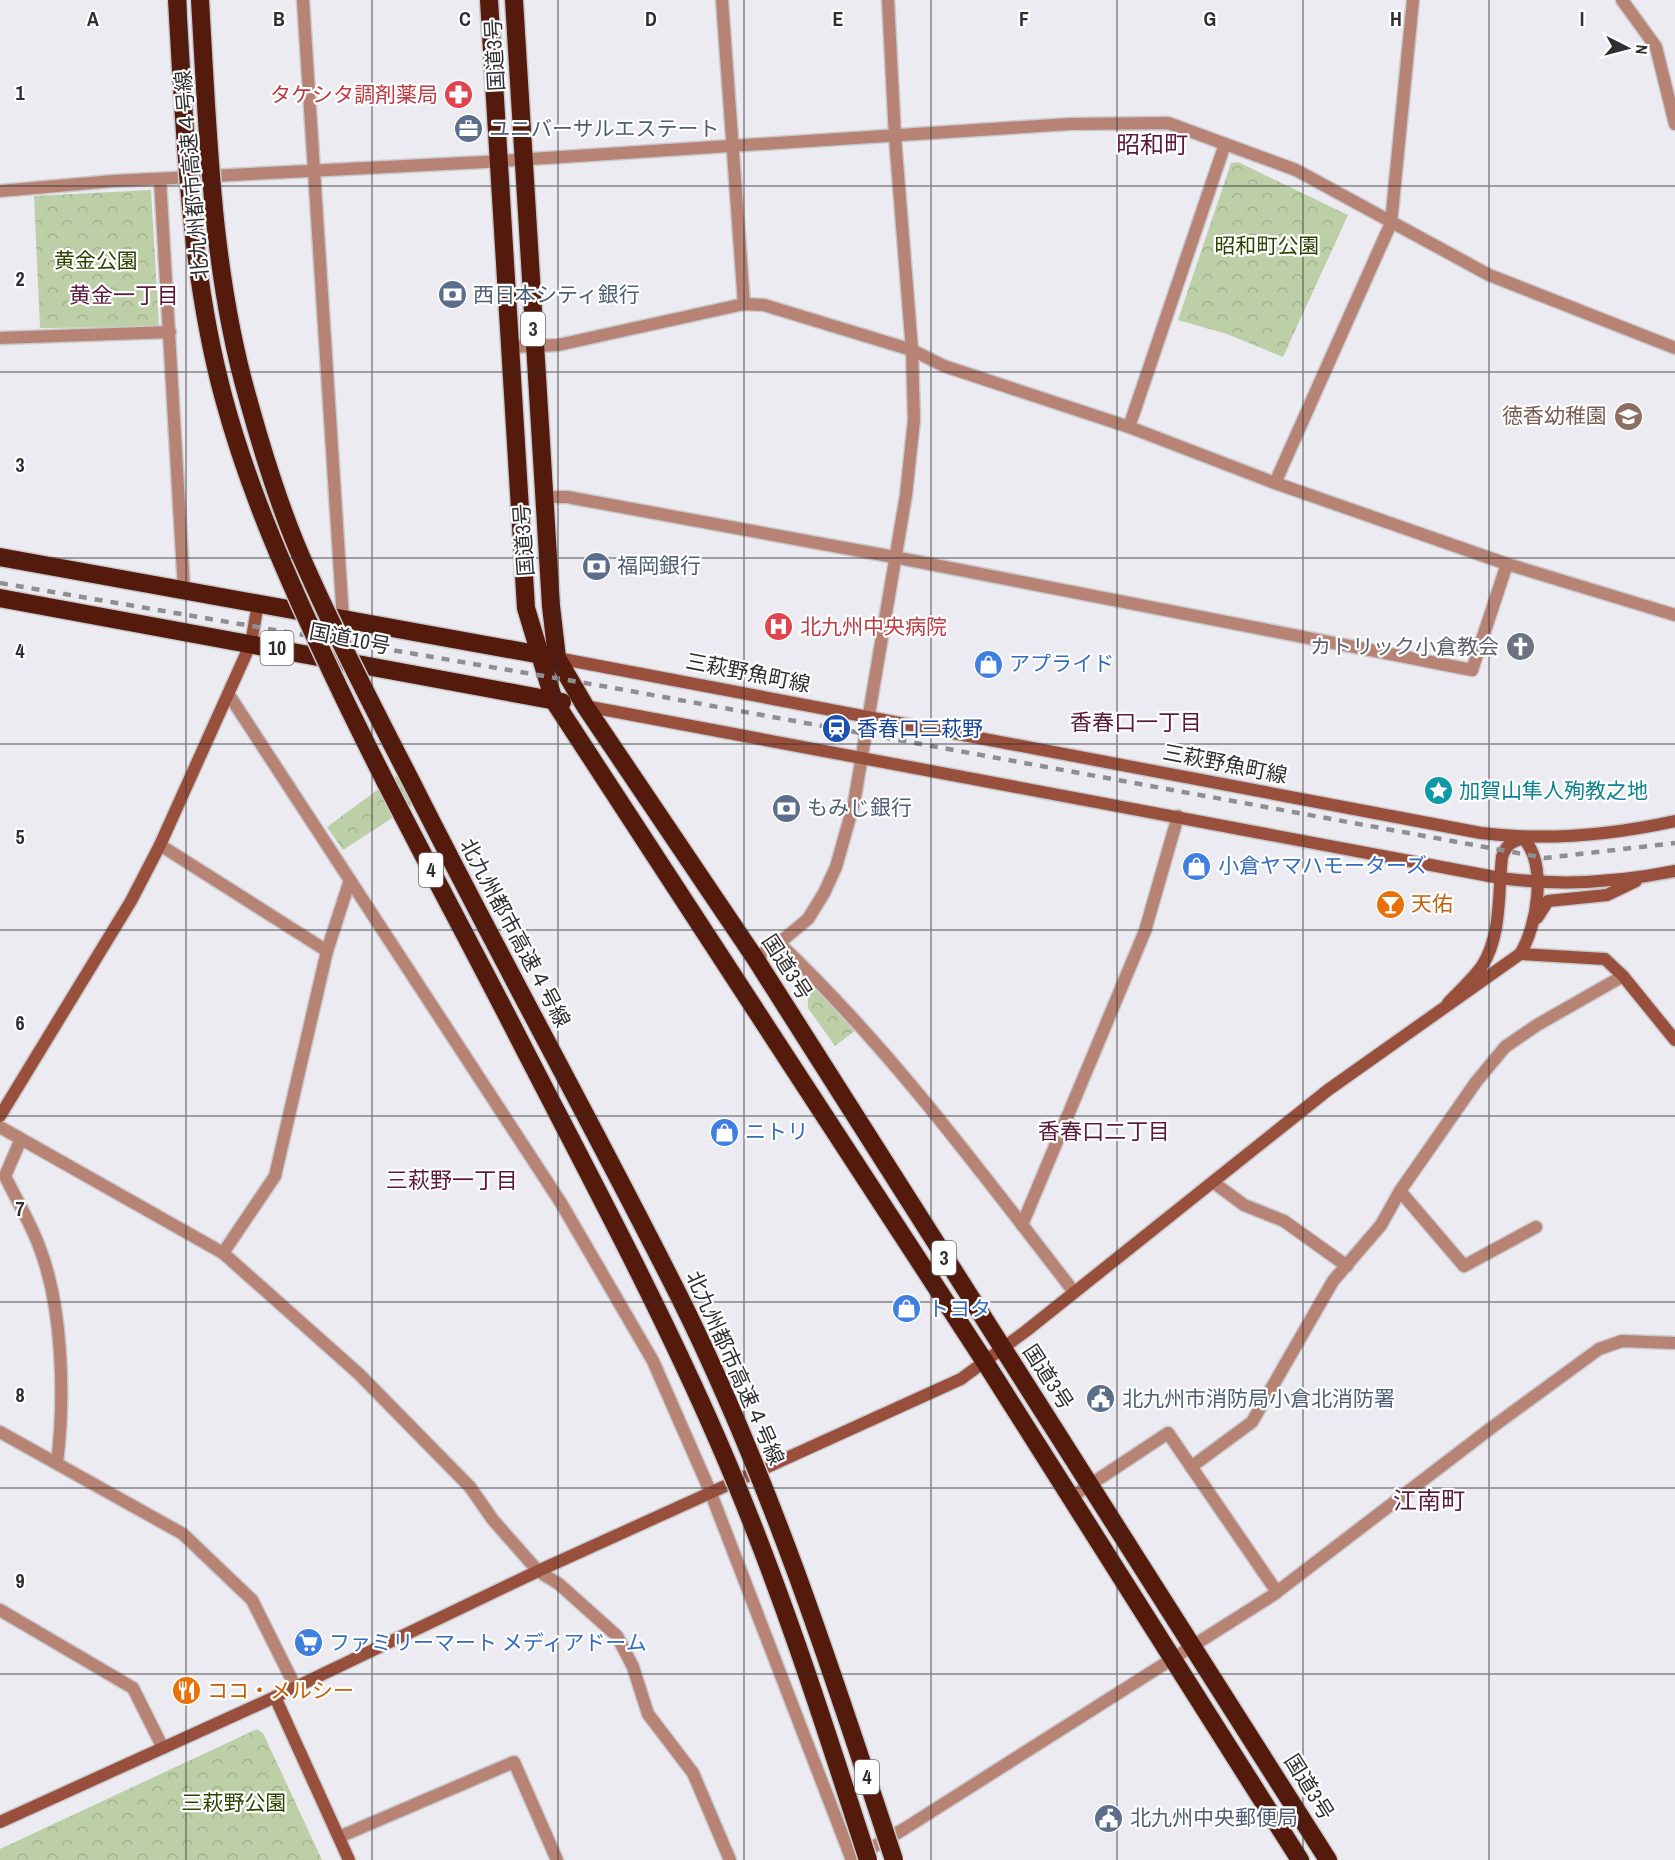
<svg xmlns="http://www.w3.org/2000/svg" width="1675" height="1860" font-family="'Archivo Narrow','Noto Sans JP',sans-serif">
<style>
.park{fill:url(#park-crowns)}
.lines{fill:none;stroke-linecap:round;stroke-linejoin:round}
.street-casing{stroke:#c9c9ce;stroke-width:15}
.secondary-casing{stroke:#c9c9ce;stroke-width:15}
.highway-casing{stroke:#c9c9ce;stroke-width:21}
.street{stroke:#b68375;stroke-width:12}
.secondary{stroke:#98503d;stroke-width:12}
.highway{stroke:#541b0c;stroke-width:18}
.rail{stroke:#8f8f93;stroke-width:4.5;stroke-dasharray:8 8;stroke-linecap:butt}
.highway-bridge-casing{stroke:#c9c9ce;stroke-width:21;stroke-linecap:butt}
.highway-bridge{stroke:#541b0c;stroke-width:18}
.grid{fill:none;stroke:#2f2f31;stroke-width:1.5;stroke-opacity:0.55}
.labels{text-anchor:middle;stroke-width:4.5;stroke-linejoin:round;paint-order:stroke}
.shield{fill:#fff;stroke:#6d6d6f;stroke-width:1.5}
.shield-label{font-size:20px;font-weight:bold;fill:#2f2f31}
.street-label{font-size:21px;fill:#2f2f31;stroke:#fff}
.health-label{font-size:21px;fill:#be3a42;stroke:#fff;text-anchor:end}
.service-label{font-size:21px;fill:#4e5e75;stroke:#fff;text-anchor:start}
.park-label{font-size:21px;fill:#2c4400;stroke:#fff}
.education-label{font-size:21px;fill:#785e54;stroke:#fff;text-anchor:end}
.worship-label{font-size:21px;fill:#5b616d;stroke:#fff;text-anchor:end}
.shop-label{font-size:21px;fill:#366cbe;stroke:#fff;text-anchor:start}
.transit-label{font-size:21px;fill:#164399;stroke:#fff;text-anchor:start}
.culture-label{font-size:21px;fill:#0d838f;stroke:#fff;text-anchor:start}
.food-label{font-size:21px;fill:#c56008;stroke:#fff;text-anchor:start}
.neighbourhood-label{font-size:22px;fill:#5a1a38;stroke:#fff}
.quarter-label{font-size:24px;fill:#5a1a38;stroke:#fff}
.grid-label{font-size:20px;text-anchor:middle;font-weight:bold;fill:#2f2f31;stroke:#fff;stroke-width:4.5;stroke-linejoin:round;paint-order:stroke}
</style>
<defs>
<pattern id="park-crowns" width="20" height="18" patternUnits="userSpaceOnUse" patternTransform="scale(1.5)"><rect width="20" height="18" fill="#bccfa6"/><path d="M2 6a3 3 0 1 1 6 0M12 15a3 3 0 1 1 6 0" fill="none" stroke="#a2b28f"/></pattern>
</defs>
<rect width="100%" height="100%" fill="#ebebf1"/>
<g class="park">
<polygon points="1238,162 1348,215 1283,357 1227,334 1178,320 1231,163"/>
<polygon points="151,190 159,327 40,328 34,196"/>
<polygon points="413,764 429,794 343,850 327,827"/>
<polygon points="807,974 857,1029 835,1046 808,1008"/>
<polygon points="257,1729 263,1733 322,1860 0,1860 0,1849"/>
</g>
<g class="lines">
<defs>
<g id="street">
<polyline points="303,0 343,619"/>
<polyline points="722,0 744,304"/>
<polyline points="1622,0 1656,47 1675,124"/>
<polyline points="160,179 184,590"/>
<polyline points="0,191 113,181 484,162 1070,124 1168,123 1296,170 1489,275 1675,348"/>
<polyline points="0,338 170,332"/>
<polyline points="509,347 558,345 744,304 764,305 912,350 944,366 1129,427 1275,483 1507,564 1675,615"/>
<polyline points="1129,427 1225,144"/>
<polyline points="1275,483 1391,223 1413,0"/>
<polyline points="544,497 567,497 894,557 1472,670 1507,564"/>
<polyline points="229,695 561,1203 653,1361 710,1491 852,1860"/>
<polyline points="160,845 327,951"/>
<polyline points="779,943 808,919 824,893 836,867 854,803 906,495 914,420 912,350 895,137 888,0"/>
<path d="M755,958L779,943C890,1048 981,1172 1074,1292"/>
<polyline points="0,1127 223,1253 359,1374 470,1487 493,1520 538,1571 559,1584 617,1636 633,1667 648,1714 693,1773 730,1860"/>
<path d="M21,1139L5,1176C16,1199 30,1222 39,1246C63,1307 65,1398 57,1463"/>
<polyline points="1213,1182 1244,1205 1284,1221 1347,1266"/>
<polyline points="1400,1191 1464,1266 1536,1227"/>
<polyline points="1022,1225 1145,931 1178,816"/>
<polyline points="223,1253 275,1176 327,951 350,880"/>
<polyline points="0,1432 183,1534 252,1600 295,1686"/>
<polyline points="1191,1467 1252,1422 1333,1281 1381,1225 1400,1191 1476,1082 1505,1047 1537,1025 1623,976"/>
<polyline points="1070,1498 1168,1433 1277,1592"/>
<polyline points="0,1610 133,1688 163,1748"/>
<polyline points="339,1837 514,1762 557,1860"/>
<polyline points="861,1854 904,1829 1273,1595 1491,1428 1599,1349 1622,1341 1675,1343"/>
</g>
<g id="secondary">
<path d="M557,658L1481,833C1545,841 1611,835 1675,821"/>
<path d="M585,706L1500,878C1559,886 1616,883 1675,871"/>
<polyline points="1537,918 1548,901 1607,895 1636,881"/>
<polyline points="1520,954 1605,959 1623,976 1675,1040"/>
<polyline points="0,1116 131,901 160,845 251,643 258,604"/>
<polyline points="275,1697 349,1860"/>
<path d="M0,1822L275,1697L538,1571L961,1379L1026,1331L1328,1090L1520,954C1537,927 1548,864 1523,838C1511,842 1506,845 1502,857C1498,892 1502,935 1482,966C1473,979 1459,991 1448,1003"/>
</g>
<g id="highway">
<polyline points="489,0 526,608 554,701 985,1362 1300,1860"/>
<polyline points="514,0 551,606 557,658 585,706 755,958 1328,1860"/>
<polyline points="0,557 547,656"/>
<polyline points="0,598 562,702"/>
</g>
</defs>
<use href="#street" class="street-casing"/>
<use href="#secondary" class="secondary-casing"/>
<use href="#highway" class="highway-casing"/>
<use href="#street" class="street"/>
<use href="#secondary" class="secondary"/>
<use href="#highway" class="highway"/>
<polyline class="rail" points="0,583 614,688 1545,858 1675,843"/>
<defs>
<g id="highway-bridge">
<path d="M177,0C185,133 189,270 224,399C247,484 281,563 318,643C378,774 448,900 514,1029C584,1166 658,1302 719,1443C778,1579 823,1720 868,1860"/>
<path d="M200,0C208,133 211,270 248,399C264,457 282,516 307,570C340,644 377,715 414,787C500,958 593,1125 679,1296C769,1477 831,1668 894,1860"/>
</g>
</defs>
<use href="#highway-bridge" class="highway-bridge-casing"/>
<use href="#highway-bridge" class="highway-bridge"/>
</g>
<path class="grid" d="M186,0V1860M372,0V1860M558,0V1860M744,0V1860M931,0V1860M1117,0V1860M1303,0V1860M1489,0V1860M0,186H1675M0,372H1675M0,558H1675M0,744H1675M0,930H1675M0,1116H1675M0,1302H1675M0,1488H1675M0,1674H1675"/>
<defs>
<symbol id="pharmacy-disc" viewBox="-11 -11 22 22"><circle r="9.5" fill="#e0444e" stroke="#fff"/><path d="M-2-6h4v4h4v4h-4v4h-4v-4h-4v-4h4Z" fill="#fff"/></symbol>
<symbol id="office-disc" viewBox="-11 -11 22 22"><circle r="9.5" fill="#5c6f8a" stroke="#fff"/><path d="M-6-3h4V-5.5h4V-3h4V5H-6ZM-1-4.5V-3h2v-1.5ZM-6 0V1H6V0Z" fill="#fff"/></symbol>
<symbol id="bank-disc" viewBox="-11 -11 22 22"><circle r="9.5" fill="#5c6f8a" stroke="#fff"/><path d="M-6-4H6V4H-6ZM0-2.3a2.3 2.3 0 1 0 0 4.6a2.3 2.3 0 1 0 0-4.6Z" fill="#fff"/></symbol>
<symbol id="school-disc" viewBox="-11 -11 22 22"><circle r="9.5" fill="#8d6e63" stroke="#fff"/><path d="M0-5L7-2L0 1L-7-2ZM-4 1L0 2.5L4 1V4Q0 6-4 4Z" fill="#fff"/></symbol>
<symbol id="hospital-disc" viewBox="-11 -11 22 22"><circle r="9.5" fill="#e0444e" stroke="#fff"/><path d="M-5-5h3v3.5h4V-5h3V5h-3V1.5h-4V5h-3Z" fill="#fff"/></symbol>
<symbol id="church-disc" viewBox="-11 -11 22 22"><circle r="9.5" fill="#6b7280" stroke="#fff"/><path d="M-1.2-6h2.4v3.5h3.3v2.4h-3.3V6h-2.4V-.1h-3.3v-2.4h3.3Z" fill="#fff"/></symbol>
<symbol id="shop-disc" viewBox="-11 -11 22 22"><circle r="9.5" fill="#3f7fe0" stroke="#fff"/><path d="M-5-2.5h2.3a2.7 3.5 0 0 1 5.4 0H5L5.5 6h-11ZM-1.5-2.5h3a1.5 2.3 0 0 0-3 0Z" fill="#fff"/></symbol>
<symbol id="station-disc" viewBox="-11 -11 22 22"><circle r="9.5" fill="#1a4fb4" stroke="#fff"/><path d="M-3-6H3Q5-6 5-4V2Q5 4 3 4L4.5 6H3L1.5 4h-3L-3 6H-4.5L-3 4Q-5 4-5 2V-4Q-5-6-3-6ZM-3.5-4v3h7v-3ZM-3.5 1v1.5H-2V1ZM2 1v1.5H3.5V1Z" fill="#fff"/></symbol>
<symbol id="sight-disc" viewBox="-11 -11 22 22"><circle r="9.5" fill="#0f9aa8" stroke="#fff"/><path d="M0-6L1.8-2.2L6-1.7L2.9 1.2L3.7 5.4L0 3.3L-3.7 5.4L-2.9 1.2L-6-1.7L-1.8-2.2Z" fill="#fff"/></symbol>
<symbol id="bar-disc" viewBox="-11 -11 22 22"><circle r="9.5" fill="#e8710a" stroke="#fff"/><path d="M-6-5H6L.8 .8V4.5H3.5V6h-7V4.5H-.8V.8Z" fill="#fff"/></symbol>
<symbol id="civic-disc" viewBox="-11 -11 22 22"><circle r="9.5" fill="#5c6f8a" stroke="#fff"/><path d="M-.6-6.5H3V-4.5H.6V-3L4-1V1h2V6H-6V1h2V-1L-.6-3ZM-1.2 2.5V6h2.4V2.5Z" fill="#fff"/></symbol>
<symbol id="supermarket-disc" viewBox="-11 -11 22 22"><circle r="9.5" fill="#3f7fe0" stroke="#fff"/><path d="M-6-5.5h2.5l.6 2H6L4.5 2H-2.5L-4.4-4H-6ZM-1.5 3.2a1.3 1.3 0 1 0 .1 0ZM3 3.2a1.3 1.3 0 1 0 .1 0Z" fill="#fff"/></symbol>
<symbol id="restaurant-disc" viewBox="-11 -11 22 22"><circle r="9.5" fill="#e8710a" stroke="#fff"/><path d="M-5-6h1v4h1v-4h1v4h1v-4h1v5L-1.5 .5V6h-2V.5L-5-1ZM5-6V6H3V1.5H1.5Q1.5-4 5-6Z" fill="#fff"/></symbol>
</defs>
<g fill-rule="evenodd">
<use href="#pharmacy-disc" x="442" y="78" width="33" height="33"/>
<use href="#office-disc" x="452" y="112" width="33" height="33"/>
<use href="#bank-disc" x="436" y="278" width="33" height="33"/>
<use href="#school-disc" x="1612" y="400" width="33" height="33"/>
<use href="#bank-disc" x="580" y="550" width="33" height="33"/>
<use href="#hospital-disc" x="762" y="610" width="33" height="33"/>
<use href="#church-disc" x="1504" y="630" width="33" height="33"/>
<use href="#shop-disc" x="972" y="648" width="33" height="33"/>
<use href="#station-disc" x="820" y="712" width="33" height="33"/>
<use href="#sight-disc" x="1422" y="774" width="33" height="33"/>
<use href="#bank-disc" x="770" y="792" width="33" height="33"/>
<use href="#shop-disc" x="1180" y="850" width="33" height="33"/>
<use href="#bar-disc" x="1374" y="888" width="33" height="33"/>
<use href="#shop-disc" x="708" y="1116" width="33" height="33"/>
<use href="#shop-disc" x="890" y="1292" width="33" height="33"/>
<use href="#civic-disc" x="1084" y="1382" width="33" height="33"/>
<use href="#supermarket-disc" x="292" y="1626" width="33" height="33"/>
<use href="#restaurant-disc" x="170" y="1674" width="33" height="33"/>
<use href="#civic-disc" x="1092" y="1802" width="33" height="33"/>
</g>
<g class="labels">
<g class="shield">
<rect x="521" y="312" width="24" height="34" rx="4.5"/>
<rect x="260.5" y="631" width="33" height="34" rx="4.5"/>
<rect x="419" y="853" width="24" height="34" rx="4.5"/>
<rect x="932" y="1241" width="24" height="34" rx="4.5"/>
<rect x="855" y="1760" width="24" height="34" rx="4.5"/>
</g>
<g class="shield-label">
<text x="533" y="336">3</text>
<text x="277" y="655">10</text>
<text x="431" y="877">4</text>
<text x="944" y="1265">3</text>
<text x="867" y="1784">4</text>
</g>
<g class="street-label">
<text transform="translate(495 55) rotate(-93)" y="7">国道3号</text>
<text transform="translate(192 175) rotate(-95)" y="7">北九州都市高速４号線</text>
<text transform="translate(524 540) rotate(-94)" y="7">国道3号</text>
<text transform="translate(350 639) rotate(11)" y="7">国道10号</text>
<text transform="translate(748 673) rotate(11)" y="7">三萩野魚町線</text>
<text transform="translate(1225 764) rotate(11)" y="7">三萩野魚町線</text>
<text transform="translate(515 933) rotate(62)" y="7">北九州都市高速４号線</text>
<text transform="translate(787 967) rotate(57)" y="7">国道3号</text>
<text transform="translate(735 1368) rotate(66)" y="7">北九州都市高速４号線</text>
<text transform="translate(1048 1377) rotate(57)" y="7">国道3号</text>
<text transform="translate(1309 1787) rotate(58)" y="7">国道3号</text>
</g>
<g class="health-label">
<text x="438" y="102">タケシタ調剤薬局</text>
<text x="800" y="634" text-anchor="start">北九州中央病院</text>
</g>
<g class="service-label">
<text x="489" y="136">ユニバーサルエステート</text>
<text x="473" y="302">西日本シティ銀行</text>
<text x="617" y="573">福岡銀行</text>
<text x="807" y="815">もみじ銀行</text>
<text x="1122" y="1406">北九州市消防局小倉北消防署</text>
<text x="1130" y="1825">北九州中央郵便局</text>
</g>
<g class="park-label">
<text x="1267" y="253">昭和町公園</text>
<text x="96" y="268">黄金公園</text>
<text x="234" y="1810">三萩野公園</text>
</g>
<g class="education-label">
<text x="1607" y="423">徳香幼稚園</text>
</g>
<g class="worship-label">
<text x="1499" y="654">カトリック小倉教会</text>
</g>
<g class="shop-label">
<text x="1009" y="671">アプライド</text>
<text x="1218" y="873">小倉ヤマハモーターズ</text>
<text x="745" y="1139">ニトリ</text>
<text x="928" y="1316">トヨタ</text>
<text x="329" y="1650">ファミリーマート メディアドーム</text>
</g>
<g class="transit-label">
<text x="857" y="736">香春口三萩野</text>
</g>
<g class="culture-label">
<text x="1459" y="798">加賀山隼人殉教之地</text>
</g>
<g class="food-label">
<text x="1411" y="911">天佑</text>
<text x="207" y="1698">ココ・メルシー</text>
</g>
<g class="neighbourhood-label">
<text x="124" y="303">黄金一丁目</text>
<text x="1136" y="730">香春口一丁目</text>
<text x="1104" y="1139">香春口二丁目</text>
<text x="452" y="1188">三萩野一丁目</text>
</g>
<g class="quarter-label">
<text x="1152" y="153">昭和町</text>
<text x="1429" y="1509">江南町</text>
</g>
</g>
<g class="grid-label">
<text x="93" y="26">A</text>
<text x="279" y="26">B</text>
<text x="465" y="26">C</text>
<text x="651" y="26">D</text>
<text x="838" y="26">E</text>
<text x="1024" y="26">F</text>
<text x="1210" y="26">G</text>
<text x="1396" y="26">H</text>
<text x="1582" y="26">I</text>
<text x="20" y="100">1</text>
<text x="20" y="286">2</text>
<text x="20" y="472">3</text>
<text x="20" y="658">4</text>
<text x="20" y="844">5</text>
<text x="20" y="1030">6</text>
<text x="20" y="1216">7</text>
<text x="20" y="1402">8</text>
<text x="20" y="1588">9</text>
</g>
<g transform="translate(1627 48) rotate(96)" stroke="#ffffff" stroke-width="4.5" paint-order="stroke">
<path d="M0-4.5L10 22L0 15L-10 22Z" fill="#2f2f31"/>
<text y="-9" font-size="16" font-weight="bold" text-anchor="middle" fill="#2f2f31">N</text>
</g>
</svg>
